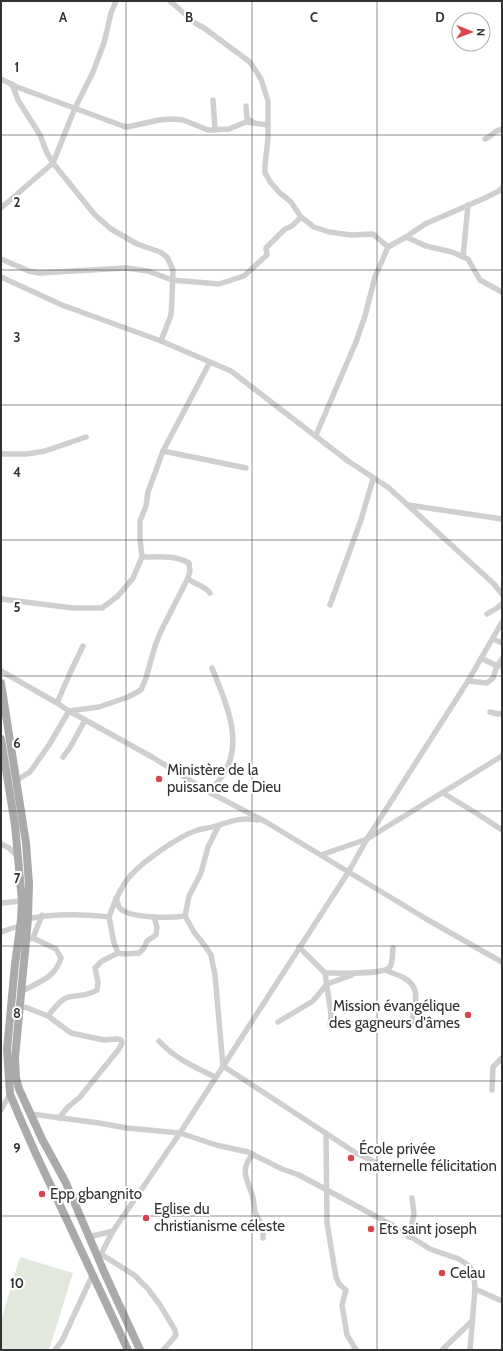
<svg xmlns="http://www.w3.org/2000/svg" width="503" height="1351" font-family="Cabin,sans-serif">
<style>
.green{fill:#e2e8dc}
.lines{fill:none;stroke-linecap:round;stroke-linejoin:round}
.street{stroke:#cfcfcf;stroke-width:5.5}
.primary{stroke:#aaa;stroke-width:8}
.grid{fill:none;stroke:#323232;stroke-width:1;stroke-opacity:0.55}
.poi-dot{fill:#d8454f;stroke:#fff;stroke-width:1.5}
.labels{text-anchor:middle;stroke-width:4;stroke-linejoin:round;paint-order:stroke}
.poi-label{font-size:15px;fill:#323232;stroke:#fff;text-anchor:start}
.grid-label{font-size:13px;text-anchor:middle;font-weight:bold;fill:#323232;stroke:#fff;stroke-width:4;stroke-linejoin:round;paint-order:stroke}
</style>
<rect width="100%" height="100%" fill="#fff"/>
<polygon class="green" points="20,1257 73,1273 49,1350 5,1350 1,1349 1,1320"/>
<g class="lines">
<g class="street">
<polyline points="170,1 195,23 204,28 250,62 261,79 268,101 268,138 265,165 265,173 271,183 280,193 291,202 301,217 314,227 329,232 351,235 373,234 388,247"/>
<polyline points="1,79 17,87 123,126 127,127 159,120 172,119 183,120 208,130 229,129 246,122 268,125"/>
<polyline points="12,84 18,100 40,135 47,153 53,163 95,215 111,229 137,244 160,252 167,257 173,270 172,298 171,315 161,341"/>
<polyline points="213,100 215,130"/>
<polyline points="246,106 247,119 253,122"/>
<path d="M485,139C491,137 495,130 502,129"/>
<polyline points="1,208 53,163 75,108 93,72 104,43 111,13 116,1"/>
<polyline points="406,237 426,246 452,252 468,259 480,280 502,292"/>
<polyline points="463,257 468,205"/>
<polyline points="1,259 29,271 39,273 126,268 148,271 172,280 219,284 244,276 267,255 266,248 285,229 292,226 301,217"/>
<polyline points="1,277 62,305 161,341 231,371 348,461 389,488 494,584 502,594"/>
<polyline points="316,435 356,342 365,316 375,277 388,247 406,237 425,224 485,198 499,191 502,188"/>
<polyline points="163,451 246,468"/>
<polyline points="1,454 27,454 45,451 86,437"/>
<polyline points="408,505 502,519"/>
<path d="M142,557C158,557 175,555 189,563L190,571L188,578C194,585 204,585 210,593"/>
<polyline points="1,599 73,608 102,608 118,596 133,578 142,557 140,539 140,521 146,506 148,492 163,451 210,362"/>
<polyline points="330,605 361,520 373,479"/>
<polyline points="487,614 497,608 502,604"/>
<polyline points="493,639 502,643"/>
<polyline points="481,658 497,666 502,659"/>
<polyline points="1,671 57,703 69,711 152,757 209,792 266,822 428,920 502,962"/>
<polyline points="468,681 487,683 493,678 497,666 502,666"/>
<polyline points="57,703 70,673 83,646"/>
<polyline points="490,712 498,714 502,713"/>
<polyline points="63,757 71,746 85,720"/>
<polyline points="17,780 30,772 49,745 69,711 99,707 128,697 141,690 146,678 155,646 161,631 188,578"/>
<path d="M209,792C214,786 219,781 223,775C245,742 225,700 212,668"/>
<polyline points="443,793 476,813 502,830"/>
<polyline points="219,825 208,847 201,873 189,896 185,916 194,932 205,946 211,955 215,975 223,1066 356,1153 381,1165"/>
<polyline points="1,844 9,848 18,857"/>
<polyline points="321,855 367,839 502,756"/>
<path d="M116,898C117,900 118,904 119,907C127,919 172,918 185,916"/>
<polyline points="1,903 22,901"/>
<path d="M109,917C114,903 122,884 132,874C145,860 178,837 195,831C203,828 211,828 219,825C232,821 243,817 257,820"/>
<path d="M28,919C54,913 82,914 109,917L114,943L118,953L124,954L139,953L144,948L147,941L156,935L157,927L154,917"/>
<polyline points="1,932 19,926 20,923"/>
<polyline points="30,939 33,938 42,915"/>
<path d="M299,947L325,973C337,973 384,975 390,967C393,962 392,954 393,948"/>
<path d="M386,970C392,974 398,974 404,978C423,988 414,1006 411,1024"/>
<polyline points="325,973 331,1014 330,1025"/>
<path d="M21,992C37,982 55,979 61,958L56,949L33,938"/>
<polyline points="19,1008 25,1007 48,1016 71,1033 104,1040 117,1039 121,1040 122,1043 119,1049 80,1097 67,1108 59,1118"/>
<path d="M48,1016C53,1010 61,998 69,997C79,995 88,996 97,990L98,982L95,968L102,961L118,953"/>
<polyline points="278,1022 313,1001 327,984 352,975"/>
<path d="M159,1041C174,1058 195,1067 215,1077"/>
<polyline points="492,1090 493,1067 502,1058"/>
<polyline points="1,1110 10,1094"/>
<polyline points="31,1114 99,1123 127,1128 180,1133 216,1145 248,1152 282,1169 299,1175 392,1225 430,1249 459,1259 468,1265 472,1270 474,1278 475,1289 470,1350"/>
<polyline points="326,1133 327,1223 336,1277 339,1284 346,1290 342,1305 347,1335 356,1350"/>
<path d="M253,1154C240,1169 246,1178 252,1194C254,1200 254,1206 255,1212C257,1217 259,1219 261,1223C264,1227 263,1234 263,1238"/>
<polyline points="89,1237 113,1231"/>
<polyline points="409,1237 414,1214 412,1198"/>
<polyline points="101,1254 134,1275 148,1289 160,1305 175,1330 176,1335 173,1339 163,1350"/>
<polyline points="99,1258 113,1231 180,1133 349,871 367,839 468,681 502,622"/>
<polyline points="475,1289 502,1301"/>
<polyline points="55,1350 62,1341 93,1274"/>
<polyline points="442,1350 472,1321"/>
</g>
<g class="primary">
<polyline points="1,683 26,843 29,884 28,919 15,1058 16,1078 19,1089 42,1139 66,1183 105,1274 140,1350"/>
<polyline points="1,739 15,825 22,901 21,920 15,964 7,1050 10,1094 20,1118 35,1152 128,1350"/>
</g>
</g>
<path class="grid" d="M126,1V1350M252,1V1350M377,1V1350M1,135H502M1,270H502M1,405H502M1,540H502M1,676H502M1,811H502M1,946H502M1,1081H502M1,1216H502"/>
<g class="poi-dot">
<circle cx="159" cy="779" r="4"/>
<circle cx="468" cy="1015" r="4"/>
<circle cx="351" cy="1158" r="4"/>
<circle cx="42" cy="1194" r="4"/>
<circle cx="146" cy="1218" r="4"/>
<circle cx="371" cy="1229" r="4"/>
<circle cx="442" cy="1273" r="4"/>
</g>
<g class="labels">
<g class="poi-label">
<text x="167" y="775">Ministère de la<tspan x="167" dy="17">puissance de Dieu</tspan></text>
<text x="460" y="1011" text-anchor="end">Mission évangélique<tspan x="460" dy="17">des gagneurs d'âmes</tspan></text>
<text x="359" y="1154">École privée<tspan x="359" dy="17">maternelle félicitation</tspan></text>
<text x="50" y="1199">Epp gbangnito</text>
<text x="154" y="1214">Eglise du<tspan x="154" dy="17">christianisme céleste</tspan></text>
<text x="379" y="1234">Ets saint joseph</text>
<text x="450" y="1278">Celau</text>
</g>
</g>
<g class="grid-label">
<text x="63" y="22">A</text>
<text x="189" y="22">B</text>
<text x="314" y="22">C</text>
<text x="440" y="22">D</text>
<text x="17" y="72">1</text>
<text x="17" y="207">2</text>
<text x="17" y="342">3</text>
<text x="17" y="477">4</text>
<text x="17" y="612">5</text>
<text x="17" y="748">6</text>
<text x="17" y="883">7</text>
<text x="17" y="1018">8</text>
<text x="17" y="1153">9</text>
<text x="17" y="1288">10</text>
</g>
<rect width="503" height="1351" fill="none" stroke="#323232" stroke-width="4"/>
<g transform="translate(471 32) rotate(91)"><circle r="19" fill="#ffffff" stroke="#adadad"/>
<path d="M0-3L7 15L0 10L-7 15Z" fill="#d8454f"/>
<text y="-6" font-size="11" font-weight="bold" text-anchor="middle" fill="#323232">N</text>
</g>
</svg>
